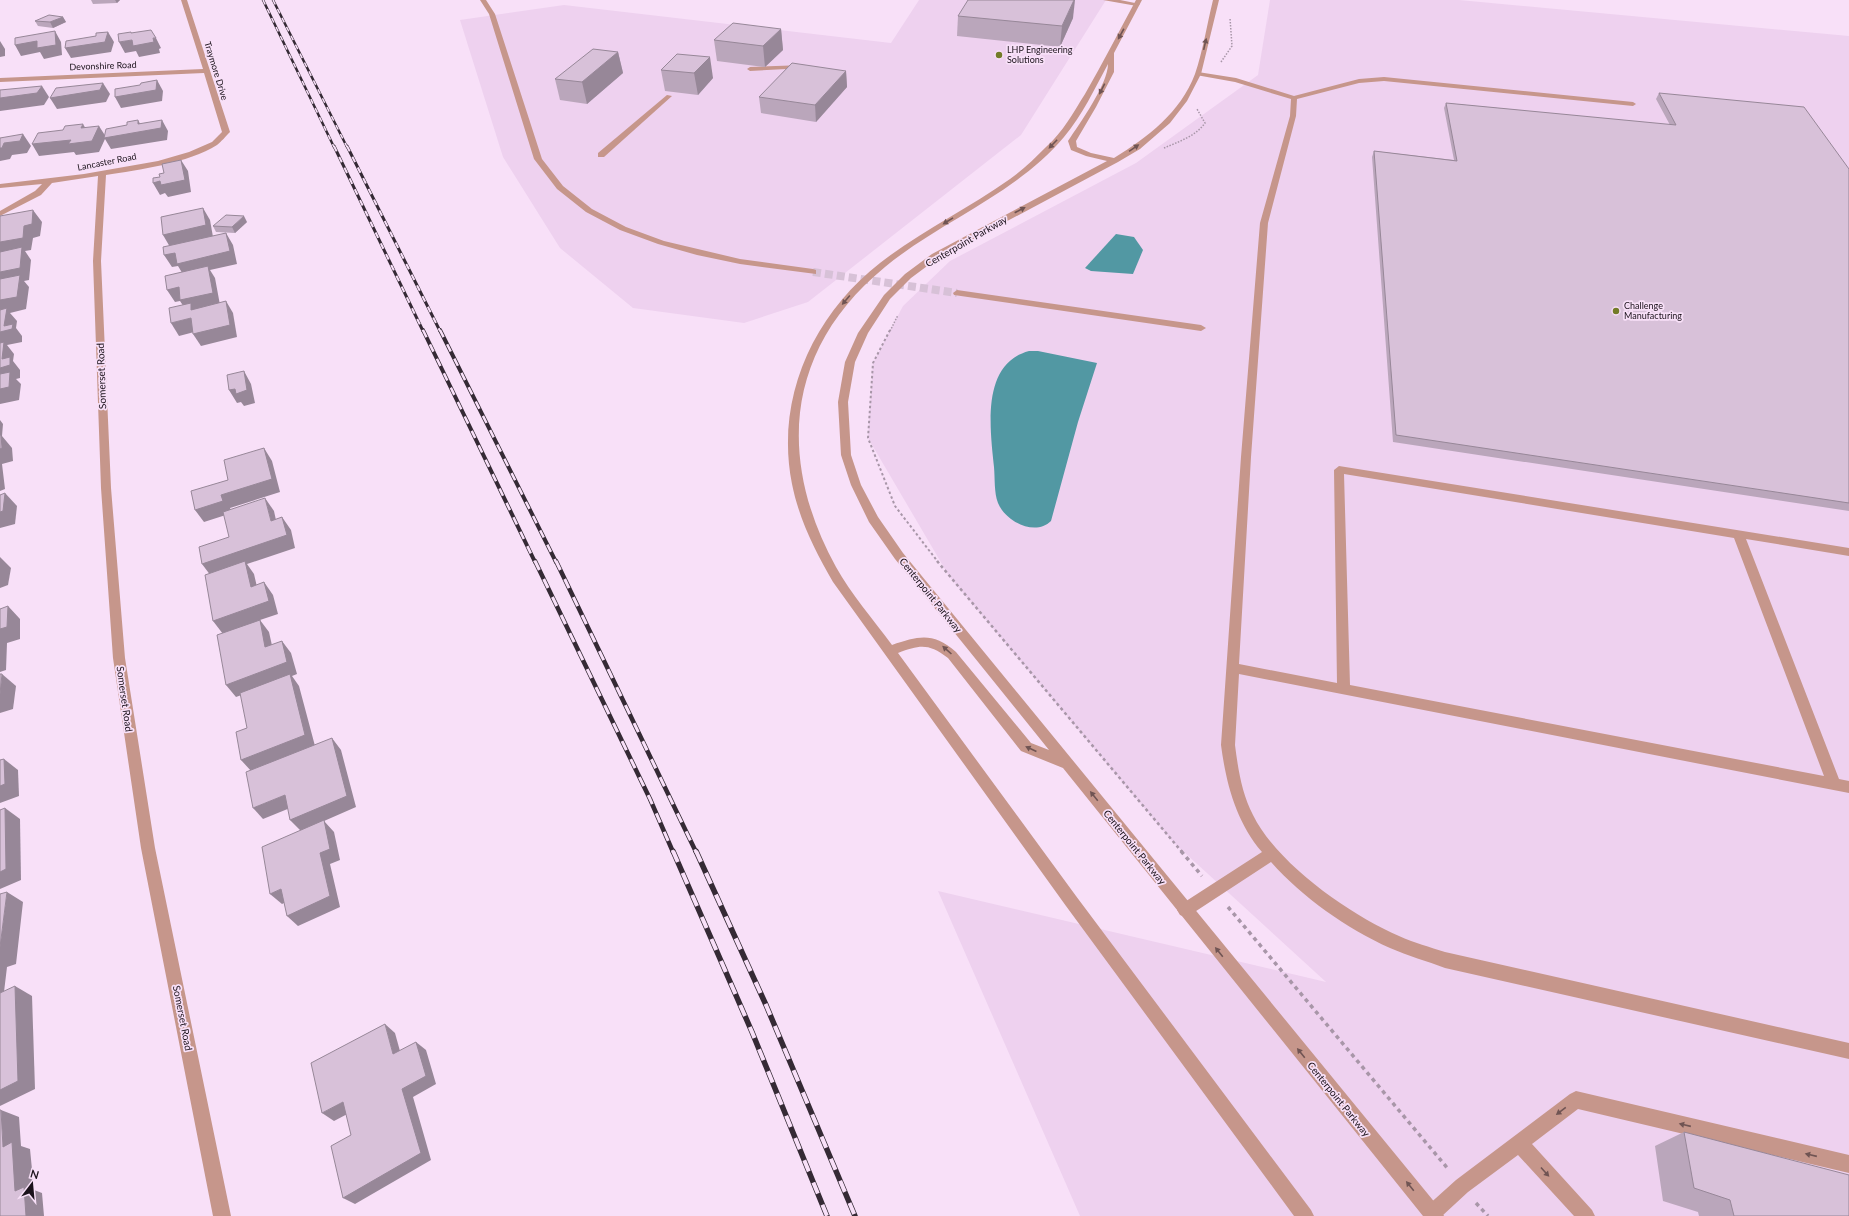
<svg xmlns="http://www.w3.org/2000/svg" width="1849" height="1216" font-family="Lato,sans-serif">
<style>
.built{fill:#eed1ef}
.water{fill:#5298a3}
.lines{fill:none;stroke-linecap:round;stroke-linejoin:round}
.street-tunnel{stroke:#d7c1d7;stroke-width:8;stroke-dasharray:8 4;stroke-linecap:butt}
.path-far3{stroke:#a896a8;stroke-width:1.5;stroke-dasharray:1.5 1.5;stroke-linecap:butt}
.path-far2{stroke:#a896a8;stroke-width:2;stroke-dasharray:2.5 2.5;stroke-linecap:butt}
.path-far1{stroke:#a896a8;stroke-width:2.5;stroke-dasharray:3 3;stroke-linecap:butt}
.path{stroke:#a896a8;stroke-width:3.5;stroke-dasharray:4 4;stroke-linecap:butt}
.lane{fill:#c6968b;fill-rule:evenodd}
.street{fill:#c6968b;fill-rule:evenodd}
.rail-far4-casing{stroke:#352a35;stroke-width:2.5}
.rail-far3-casing{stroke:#352a35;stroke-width:3}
.rail-far2-casing{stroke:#352a35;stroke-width:4}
.rail-far1-casing{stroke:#352a35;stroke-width:4.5}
.rail-casing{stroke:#352a35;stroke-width:5.5}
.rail-far4{stroke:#f8e0f8;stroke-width:1.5;stroke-dasharray:5;stroke-linecap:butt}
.rail-far3{stroke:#f8e0f8;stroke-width:2;stroke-dasharray:6;stroke-linecap:butt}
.rail-far2{stroke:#f8e0f8;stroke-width:2.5;stroke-dasharray:8;stroke-linecap:butt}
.rail-far1{stroke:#f8e0f8;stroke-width:3;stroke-dasharray:10;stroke-linecap:butt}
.rail{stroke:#f8e0f8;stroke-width:4;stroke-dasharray:12;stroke-linecap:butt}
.wall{fill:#baa6bb}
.shaded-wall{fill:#978798}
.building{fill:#d8c1d9;stroke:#978798}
.oneway{fill:#705453}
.poi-dot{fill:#727b27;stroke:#f8e0f8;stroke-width:1.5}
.labels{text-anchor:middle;stroke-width:3.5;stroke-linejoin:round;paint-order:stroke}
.far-poi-label{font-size:9px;fill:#1b121b;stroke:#f8e0f8;text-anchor:start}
.far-street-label{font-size:9px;fill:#1b121b;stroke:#f8e0f8}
.street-label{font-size:10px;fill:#1b121b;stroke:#f8e0f8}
</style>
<rect width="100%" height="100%" fill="#f8e0f8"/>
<g class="built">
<polygon points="919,0 1106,0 1021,135 808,302 744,323 633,308 560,248 503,157 460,20 564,5 891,43"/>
<polygon points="1270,0 1459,0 1849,36 1849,1216 1080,1216 938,891 1326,982 1173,842 949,576 868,438 873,363 903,306 950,261 1136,163 1258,75"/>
</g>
<g class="water">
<polygon points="1116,234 1134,237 1143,250 1133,274 1091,271 1085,268"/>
<path d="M1029,351H1038L1097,363L1078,422L1051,521C1035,537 1005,521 998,503C994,493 995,478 994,467C990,428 981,364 1029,351Z"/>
</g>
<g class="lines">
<polyline class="street-tunnel" points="813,272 957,293"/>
<g class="path-far3">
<polyline points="1221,62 1232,46 1230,18"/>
<path d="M1164,148C1178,142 1196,136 1205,123L1197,109"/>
<polyline points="890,331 898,315"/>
</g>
<polyline class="path-far2" points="890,330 873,363 868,438 895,506 938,562"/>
<polyline class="path-far1" points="937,561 1182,852"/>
<g class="path">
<polyline points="1181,851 1202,876"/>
<polyline points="1228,907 1449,1170"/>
<polyline points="1476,1203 1488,1216"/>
</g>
<g class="lane">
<polygon points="480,0 486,0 495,14 542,159 563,186 592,209 626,227 664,241 740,259 813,269 816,270 816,274 740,264 697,255 658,244 620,230 586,212 557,189 534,159 489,14"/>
<polygon points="1103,0 1120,0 1140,4 1137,6"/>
<polygon points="804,65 807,67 806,68 750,71 747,69 750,67"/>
<path d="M1198,72L1236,78L1294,96L1359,79L1384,77L1633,102L1636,104L1633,106L1384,81L1359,83L1297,99L1296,116L1268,223L1251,457L1239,664L1337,683L1334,470L1339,466L1849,548V556L1746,539L1839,779L1849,781V793L1239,674L1235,745C1238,769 1242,794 1253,815C1277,864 1350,915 1399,936C1414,943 1430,947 1445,952L1849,1043V1059L1445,968C1427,961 1408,956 1390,948C1346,928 1303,898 1271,862L1190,915L1185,917L1180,915L1177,910L1180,905L1262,852C1236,822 1226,783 1221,745L1241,457L1260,223L1290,116L1291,99L1235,82L1196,75V73ZM1344,474L1734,538L1824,776L1350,685Z"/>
<polygon points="667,95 672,96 604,157 598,157 598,153"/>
<polygon points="957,290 1201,325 1206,328 1201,331 954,295 953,293"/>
<polygon points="1576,1091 1849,1155 1849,1173 1578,1109 1532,1144 1592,1210 1595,1216 1574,1216 1518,1155 1468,1192 1442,1216 1424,1216 1423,1213 1426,1207 1456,1180 1570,1094"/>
</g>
<g class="street">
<path d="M181,0H187L230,132C226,136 221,142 217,145C189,163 138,170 106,175L101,261L111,488L125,658L155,848L231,1216H213L141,848L113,658L101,488L93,261L98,176L52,183L41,195L0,216V211L35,191L42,184L0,188V184L84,174L158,161L189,152L212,142L222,132L204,73L0,82V78L203,69Z"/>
<path d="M1136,0H1142L1114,53V72L1096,107L1076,141L1077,147L1091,153L1114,158C1148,137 1180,113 1195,74C1203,51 1207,24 1213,0H1219L1201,74L1187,101L1170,123L1140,149L1118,162L938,258L911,278L890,299L868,333L855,362L848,402L851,455L861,485L878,517L903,553L1441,1210L1444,1216H1423L1063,768L1021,751L948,658C928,643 920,645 898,653L1076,896L1311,1210L1314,1216H1294L1066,906L833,582C815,551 799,519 792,484C775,399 813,315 880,263C921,231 968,209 1010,179C1023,170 1035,158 1046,147C1063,132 1073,113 1085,94C1103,63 1119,31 1136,0ZM1108,64C1108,84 1080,123 1068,141L1071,150L1086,156L1107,161L932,254L905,274L884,295L858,333L845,362L838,402L841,455L851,485L869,522L895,559L1049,750L1031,743L956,652C933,632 919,636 892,645C873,619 851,594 836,567C776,458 786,348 885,267C942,220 1015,195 1064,137C1082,116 1095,88 1108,64Z"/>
</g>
<defs>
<g id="rail-far4">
<polyline points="263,0 334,147"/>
<polyline points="273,0 347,147"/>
</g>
<g id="rail-far3">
<polyline points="334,146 423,331"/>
<polyline points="347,146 440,331"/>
</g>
<g id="rail-far2">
<polyline points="423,330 535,562"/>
<polyline points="440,330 556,562"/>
</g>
<g id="rail-far1">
<polyline points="535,561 650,799 673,852"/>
<polyline points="556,561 696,852"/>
</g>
<g id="rail">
<polyline points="673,851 752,1032 827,1216"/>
<polyline points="696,851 766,1005 855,1216"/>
</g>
</defs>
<use href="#rail-far4" class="rail-far4-casing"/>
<use href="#rail-far3" class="rail-far3-casing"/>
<use href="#rail-far2" class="rail-far2-casing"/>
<use href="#rail-far1" class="rail-far1-casing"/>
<use href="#rail" class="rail-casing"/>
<use href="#rail-far4" class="rail-far4"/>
<use href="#rail-far3" class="rail-far3"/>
<use href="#rail-far2" class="rail-far2"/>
<use href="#rail-far1" class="rail-far1"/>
<use href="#rail" class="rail"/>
</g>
<g class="wall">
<polygon points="91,0 120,0 117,3 93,4"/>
<polygon points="958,16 1073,18 1060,47 957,36"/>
<polygon points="63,17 66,22 53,28 38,26 35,21"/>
<polygon points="781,29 783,50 765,67 717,61 714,40"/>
<polygon points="618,52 623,73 587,104 560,100 555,79"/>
<polygon points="677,54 713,78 698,95 665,91 661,70"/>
<polygon points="846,71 847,87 816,122 761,113 759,97"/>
<polygon points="1659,93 1849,169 1849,511 1393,442 1372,157 1374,151 1454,160 1444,108 1446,103 1670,125 1656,99"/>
<polygon points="247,222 235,233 216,232 213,226"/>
<polygon points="1684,1132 1849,1216 1699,1216 1698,1212 1663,1201 1655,1146"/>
</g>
<g class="shaded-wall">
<polygon points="115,0 120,0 117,3"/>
<polygon points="1074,0 1075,0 1073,18 1060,47 1062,26"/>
<polygon points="63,17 66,22 53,28 50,22"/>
<polygon points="781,29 783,50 765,67 763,46"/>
<polygon points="55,31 61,42 62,55 44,59 40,52 21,56 15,45"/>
<polygon points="108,32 114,42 111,52 71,58 65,48"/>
<polygon points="156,38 161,48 159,49 160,53 139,57 136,51 125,53 119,42 132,40"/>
<polygon points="0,41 5,49 5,56 0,57"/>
<polygon points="618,52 623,73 587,104 582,82"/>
<polygon points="710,57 713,78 698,95 694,73"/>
<polygon points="846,71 847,87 816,122 815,105"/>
<polygon points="157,80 163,91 162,101 121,108 115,97"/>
<polygon points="103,83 110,94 106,102 57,109 50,98"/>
<polygon points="42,86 49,97 44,105 0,111 0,98"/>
<polygon points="138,120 144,131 162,120 168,131 167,140 111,149 105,139 99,152 76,155 74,152 39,156 32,144 99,126 106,137 138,124"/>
<polygon points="83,124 90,136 81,128"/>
<polygon points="23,134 31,146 27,153 12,155 10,159 0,161 0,148 4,143"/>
<polygon points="181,160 188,171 191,192 168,197 165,193 160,195 153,183"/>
<polygon points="203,208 210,220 213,237 170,247 163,235"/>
<polygon points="33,210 42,222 40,236 33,238 31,250 25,251 31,260 29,280 24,281 29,287 26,309 10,313 17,321 16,328 22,336 22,342 7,345 14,354 13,361 20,370 20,378 16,379 21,384 19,400 0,404 0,368 2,359 0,347 0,332 4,326 0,315 0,242 24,226"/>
<polygon points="244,216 247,222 235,233 232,227"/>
<polygon points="226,233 233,245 237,264 210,270 215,278 220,305 188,313 180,301 175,302 167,290 184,276 178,266 172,267 164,255"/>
<polygon points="226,301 233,313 237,337 201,346 193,334"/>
<polygon points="191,318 198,331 179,336 171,323"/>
<polygon points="244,371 251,384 255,403 244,406 241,402 237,403 229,390"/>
<polygon points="0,420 3,424 2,436 12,448 13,461 2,464 5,489 0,491"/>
<polygon points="264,448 272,461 280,492 230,508 232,513 204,522 195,510 221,495"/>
<polygon points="5,493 17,506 15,524 0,528 0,512"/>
<polygon points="265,498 274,511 279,534 271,521"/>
<polygon points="282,517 291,530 295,548 247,564 254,574 260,600 211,576 202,564"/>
<polygon points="0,557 11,568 8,585 0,588"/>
<polygon points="264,582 273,595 278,614 260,620 269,632 275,659 265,647 223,634 213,621"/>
<polygon points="8,606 20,619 20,639 7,643 6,670 0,672 0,629"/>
<polygon points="282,641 291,653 297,674 292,676 299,686 315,746 252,772 241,760 291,677 236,697 226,685"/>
<polygon points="2,674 16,686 13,709 0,713 0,694"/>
<polygon points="332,738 341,750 356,807 324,821 334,832 340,860 330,864 340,907 298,926 287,916 301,831 290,820"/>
<polygon points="4,759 18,770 19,796 0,803 0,786"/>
<polygon points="285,795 295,806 263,819 253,808"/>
<polygon points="5,808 20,819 21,880 0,889 0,872"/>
<polygon points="281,889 292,899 282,904 270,894"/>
<polygon points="7,892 23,902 16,964 7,967 4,992 0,994 0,947"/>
<polygon points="15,986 32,996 35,1089 0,1106 0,1090"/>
<polygon points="385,1024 395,1033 403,1062 393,1054"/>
<polygon points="416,1042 426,1050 436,1084 413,1097 431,1160 355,1204 343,1198 402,1089"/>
<polygon points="343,1102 355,1110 334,1121 322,1113"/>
<polygon points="1,1110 19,1117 21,1146 30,1149 34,1190 42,1193 44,1216 26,1216 15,1191 3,1147"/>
</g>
<g class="building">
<polygon points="968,0 1074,0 1062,26 958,16"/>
<polygon points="49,15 63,17 50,22 35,21"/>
<polygon points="733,23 781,29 763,46 714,40"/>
<polygon points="151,30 156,38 153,38 154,42 133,46 132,40 119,42 118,34 131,32 131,33"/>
<polygon points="55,31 56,45 37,48 37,41 15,45 15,38"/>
<polygon points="108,32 105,42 65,48 66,41 96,36 96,33"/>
<polygon points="593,49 618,52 582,82 555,79"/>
<polygon points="677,54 710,57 694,73 661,70"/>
<polygon points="792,63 846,71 815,105 759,97"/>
<polygon points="157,80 156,90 115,97 115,89 140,85 141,83"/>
<polygon points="103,83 100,90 50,98 56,88"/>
<polygon points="42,86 37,93 0,98 0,90"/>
<polygon points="1659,93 1804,107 1849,169 1849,503 1396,435 1374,151 1457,161 1446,103 1676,125"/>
<polygon points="138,120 138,124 162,120 161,128 104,138 106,129 127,125 127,122"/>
<polygon points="83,124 81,128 99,126 92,141 68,144 71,140 32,144 38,133 63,130 65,126"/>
<polygon points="23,134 20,141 4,143 2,148 0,148 0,138"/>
<polygon points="181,160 185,180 161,185 160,181 153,183 153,178 160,177 159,174 164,173 162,164"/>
<polygon points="203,208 206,225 163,235 161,217"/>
<polygon points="33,210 32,224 24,226 23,238 0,242 0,216"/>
<polygon points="226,215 244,216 232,227 213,226"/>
<polygon points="226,233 230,251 177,264 175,253 164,255 163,247"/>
<polygon points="22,247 20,268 0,272 0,252"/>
<polygon points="208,266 213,293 180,300 179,287 167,290 165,276"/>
<polygon points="20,275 17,297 0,300 0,279"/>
<polygon points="226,301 230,325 193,334 191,318 171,323 169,308 191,303 191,310"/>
<polygon points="7,308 4,326 13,324 12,329 0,332 0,310"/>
<polygon points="4,342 2,359 10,357 10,365 0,368 0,343"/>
<polygon points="244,371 247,390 236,394 235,389 229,390 227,375"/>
<polygon points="10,372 9,387 0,389 0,374"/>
<polygon points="0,435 1,435 2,448 0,449"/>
<polygon points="264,448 272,479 221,495 223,501 195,510 191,491 228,480 224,460"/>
<polygon points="5,493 3,511 0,512 0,495"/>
<polygon points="265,498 271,521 282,517 287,535 202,564 199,547 229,537 223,512"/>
<polygon points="245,561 251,587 264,582 269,601 213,621 205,575"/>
<polygon points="8,606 7,627 0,629 0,609"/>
<polygon points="260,620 265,647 282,641 287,662 226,685 217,635"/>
<polygon points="0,674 2,674 0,694"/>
<polygon points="290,674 305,735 241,760 236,732 247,728 240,693"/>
<polygon points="332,738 347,796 290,820 285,795 253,808 246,772"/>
<polygon points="4,759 5,784 0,786 0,760"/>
<polygon points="5,808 6,869 0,872 0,810"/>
<polygon points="324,820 330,849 320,853 330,896 287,916 281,889 270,894 262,847"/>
<polygon points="7,892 0,947 0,894"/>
<polygon points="15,986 18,1081 0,1090 0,993"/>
<polygon points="385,1024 393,1054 416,1042 426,1076 402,1089 421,1153 343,1198 331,1146 351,1135 343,1102 322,1113 311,1063"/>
<polygon points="0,1110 1,1110 3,1147 12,1142 15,1191 24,1187 26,1216 0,1216"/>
<polygon points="1684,1132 1849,1175 1849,1216 1734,1216 1730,1200 1694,1188"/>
</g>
<defs><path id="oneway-solid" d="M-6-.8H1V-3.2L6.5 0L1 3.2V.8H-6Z"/></defs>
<g class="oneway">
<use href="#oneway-solid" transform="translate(1121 34) rotate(119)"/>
<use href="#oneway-solid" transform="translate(1205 44) rotate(-77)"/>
<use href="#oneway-solid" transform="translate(1102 89) rotate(117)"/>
<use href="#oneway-solid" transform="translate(1053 144) rotate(134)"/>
<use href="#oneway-solid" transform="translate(1134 148) rotate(-34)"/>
<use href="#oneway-solid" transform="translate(1020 210) rotate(-27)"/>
<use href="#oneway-solid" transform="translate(948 221) rotate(148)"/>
<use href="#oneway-solid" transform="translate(846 300) rotate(130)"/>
<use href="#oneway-solid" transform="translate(947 650) rotate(-138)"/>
<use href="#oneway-solid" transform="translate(1031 749) rotate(-155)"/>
<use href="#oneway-solid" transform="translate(1094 796) rotate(-129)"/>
<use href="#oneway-solid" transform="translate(1219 952) rotate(-129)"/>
<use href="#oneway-solid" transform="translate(1301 1053) rotate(-129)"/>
<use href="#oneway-solid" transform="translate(1561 1111) rotate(143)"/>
<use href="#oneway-solid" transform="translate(1685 1125) rotate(-167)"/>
<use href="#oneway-solid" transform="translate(1811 1155) rotate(-167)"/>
<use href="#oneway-solid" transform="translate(1545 1172) rotate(48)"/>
<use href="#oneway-solid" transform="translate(1410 1186) rotate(-129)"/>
</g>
<g class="poi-dot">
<circle cx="999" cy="55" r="4"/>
<circle cx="1616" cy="311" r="4"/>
</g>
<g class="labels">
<g class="far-poi-label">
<text x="1007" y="53">LHP Engineering<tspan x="1007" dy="10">Solutions</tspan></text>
<text x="1624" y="309">Challenge<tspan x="1624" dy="10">Manufacturing</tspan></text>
</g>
<g class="far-street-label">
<text transform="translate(103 66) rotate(-2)" y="3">Devonshire Road</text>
<text transform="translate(216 71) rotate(73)" y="3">Traymore Drive</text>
<text transform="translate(107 162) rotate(-11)" y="3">Lancaster Road</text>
</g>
<g class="street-label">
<text transform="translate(966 241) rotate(-30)" y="4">Centerpoint Parkway</text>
<text transform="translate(101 376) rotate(-92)" y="4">Somerset Road</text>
<text transform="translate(931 595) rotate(51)" y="4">Centerpoint Parkway</text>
<text transform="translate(125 699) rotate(82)" y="4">Somerset Road</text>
<text transform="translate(1135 847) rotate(51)" y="4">Centerpoint Parkway</text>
<text transform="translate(183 1018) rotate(79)" y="4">Somerset Road</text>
<text transform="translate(1339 1099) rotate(51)" y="4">Centerpoint Parkway</text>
</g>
</g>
<g transform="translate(32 1184) rotate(16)" stroke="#f8e0f8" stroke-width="3" paint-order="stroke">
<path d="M0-3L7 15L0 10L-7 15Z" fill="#1b121b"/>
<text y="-6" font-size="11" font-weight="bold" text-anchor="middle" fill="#1b121b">N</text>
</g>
</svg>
